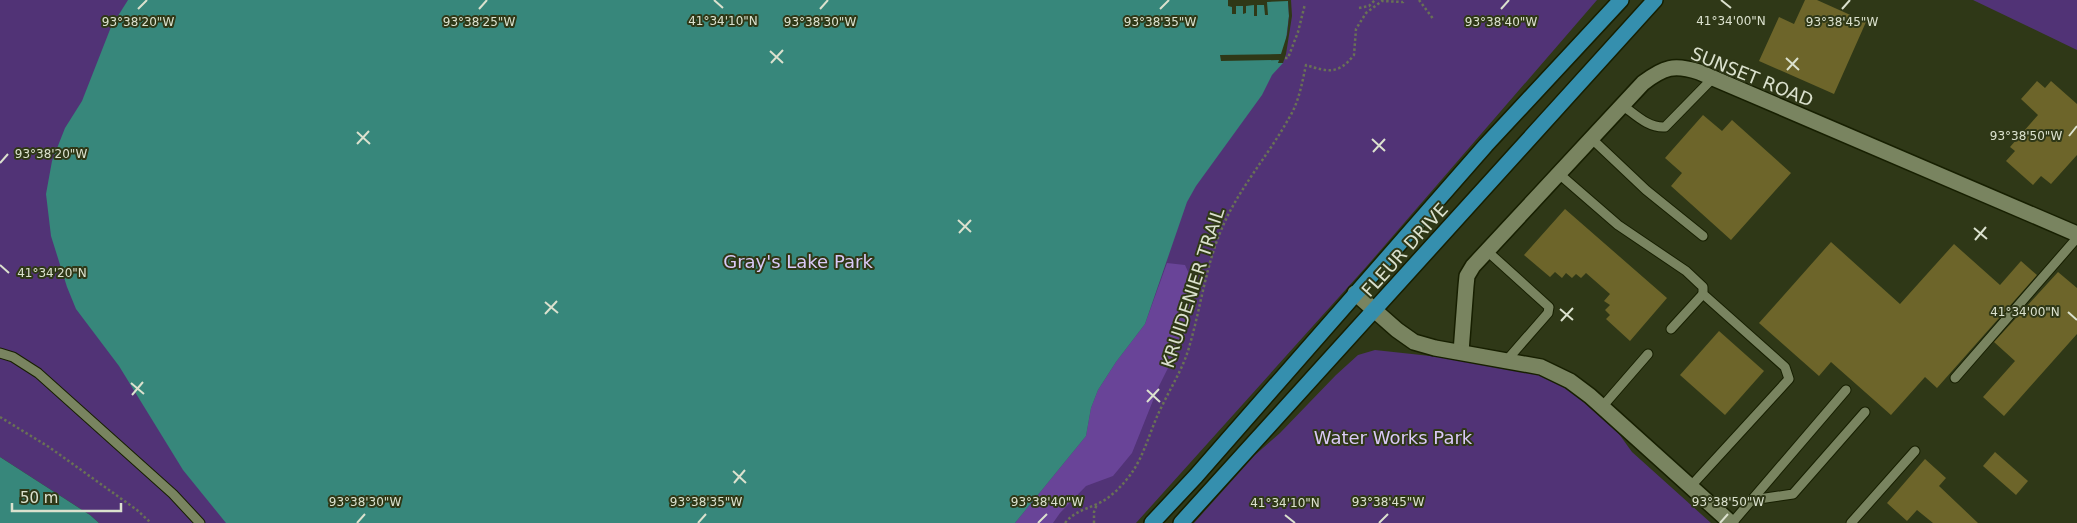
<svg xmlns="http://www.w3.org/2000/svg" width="2077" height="523" font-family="'DejaVu Sans',sans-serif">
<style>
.green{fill:#513376}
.forest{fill:#694498}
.water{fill:#37877b}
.pier{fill:#2f3817}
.building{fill:#6d652a}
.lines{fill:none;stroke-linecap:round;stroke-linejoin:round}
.service-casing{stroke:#171f00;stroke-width:11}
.minor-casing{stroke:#171f00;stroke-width:18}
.tertiary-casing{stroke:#171f00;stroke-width:18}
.primary-casing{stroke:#171f00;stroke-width:18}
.path{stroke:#697155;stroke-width:2.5;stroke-dasharray:2.5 2.5;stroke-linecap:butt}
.service{stroke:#798460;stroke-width:9}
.minor{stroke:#798460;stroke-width:15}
.tertiary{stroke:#798460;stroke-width:15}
.primary{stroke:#358fae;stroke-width:15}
.ticks{fill:none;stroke:#dbe1ce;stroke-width:2}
.labels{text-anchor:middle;stroke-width:4;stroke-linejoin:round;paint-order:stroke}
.street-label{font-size:18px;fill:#dbe1ce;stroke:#2f3817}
.park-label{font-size:18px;fill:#dac9f7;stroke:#2f3817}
.ticks-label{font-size:12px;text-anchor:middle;fill:#dbe1ce;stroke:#2f3817;stroke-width:4;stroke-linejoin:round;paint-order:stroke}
</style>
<rect width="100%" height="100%" fill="#2f3817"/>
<g class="green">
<polygon points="0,0 1597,0 1366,267 1136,523 99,523 90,515 0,457"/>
<polygon points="1973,0 2077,0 2077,50"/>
<polygon points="1375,350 1504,364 1538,371 1574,391 1614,427 1632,452 1711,523 1194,523 1255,455 1280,433 1336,375 1358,355"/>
</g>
<polygon class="forest" points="1167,263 1185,265 1191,278 1190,304 1187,330 1158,388 1132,453 1113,476 1086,486 1060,513 1053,523 1015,523 1086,436 1091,408 1098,390 1116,362 1145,324"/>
<g class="water">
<polygon points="128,0 1288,0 1289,16 1283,63 1272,75 1262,95 1196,186 1187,202 1145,324 1116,362 1098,390 1091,408 1086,436 1015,523 226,523 183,470 119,366 76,309 67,287 51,236 46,194 52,161 65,128 82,101 111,27"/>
<polygon points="0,457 90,515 99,523 0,523"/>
</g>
<polygon class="pier" points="1228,0 1291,0 1292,16 1286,54 1283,63 1278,63 1279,60 1221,61 1220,55 1281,54 1287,35 1289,16 1288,1 1267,2 1268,15 1265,15 1264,5 1257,5 1257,16 1254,16 1254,5 1246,6 1246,13 1243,14 1243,6 1236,6 1236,14 1232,14 1232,7 1228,6"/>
<g class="building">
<polygon points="1805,0 1817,0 1866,22 1834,94 1759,61 1779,17 1794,24"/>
<polygon points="2037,81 2045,88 2051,81 2077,104 2077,155 2051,184 2041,176 2033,185 2006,161 2015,151 2010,147 2038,115 2021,99"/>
<polygon points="1703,115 1722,131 1732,120 1791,173 1731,240 1671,186 1682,173 1665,158"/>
<polygon points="1565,209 1667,298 1630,341 1606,319 1610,315 1605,310 1610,305 1604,301 1610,294 1586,273 1581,278 1576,274 1572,278 1566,273 1562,278 1555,272 1550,277 1524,255"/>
<polygon points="1831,242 1900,304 1954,244 2000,285 2021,261 2037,275 1937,388 1925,377 1891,415 1831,362 1819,376 1759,323"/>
<polygon points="2058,272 2077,288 2077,334 2004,416 1983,397 2015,361 1994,342"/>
<polygon points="1719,331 1764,371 1725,415 1680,375"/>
<polygon points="1995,452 2028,481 2016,495 1983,466"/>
<polygon points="1925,459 1946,478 1939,486 1978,523 1933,523 1917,510 1907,521 1887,503"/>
</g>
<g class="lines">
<defs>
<g id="service">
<path d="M1622,105C1636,115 1648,128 1665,127L1713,78"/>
<polyline points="1591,138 1646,190 1703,236"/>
<polyline points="1558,173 1618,225 1686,271 1703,287 1703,294 1785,367 1789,379 1691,486"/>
<polyline points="1486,250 1549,307 1548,313 1507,360"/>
<polyline points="1671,329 1703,294"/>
<polyline points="0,353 13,357 38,373 173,494 200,523"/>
<polyline points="1955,378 2077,238"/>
<polyline points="1602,407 1648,354"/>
<polyline points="1752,500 1793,494 1865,412"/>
<polyline points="1732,523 1846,390"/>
<polyline points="1851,523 1915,451"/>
</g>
<path id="minor" d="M1461,352L1466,286L1467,276L1473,266L1643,83C1664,67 1674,64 1699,72L2077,234"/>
<polyline id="tertiary" points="1355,293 1397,330 1414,342 1435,348 1541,367 1570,381 1590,396 1731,523"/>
<g id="primary">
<polyline points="1152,523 1196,476 1486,145 1621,0"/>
<polyline points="1181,523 1655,0"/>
</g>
</defs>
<use href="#service" class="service-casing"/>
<use href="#minor" class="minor-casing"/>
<use href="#tertiary" class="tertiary-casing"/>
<use href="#primary" class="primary-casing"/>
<g class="path">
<polyline points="1419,0 1434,20"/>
<polyline points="1359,8 1369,6 1375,0"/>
<polyline points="1285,58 1288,58 1298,32 1305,4"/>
<polyline points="0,417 49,447 137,510 151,523"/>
<path d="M1065,523C1074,512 1084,510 1097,504C1110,499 1125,483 1133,471C1146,451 1151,427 1162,406C1172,385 1184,367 1190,344C1201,306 1206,265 1222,228C1239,188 1268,156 1289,118C1299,102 1302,83 1306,65C1328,72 1338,75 1354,55L1356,29L1366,13L1382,1L1403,2L1405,0"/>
<polyline points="1094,523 1094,512 1097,504"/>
</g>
<use href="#service" class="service"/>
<use href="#minor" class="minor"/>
<use href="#tertiary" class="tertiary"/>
<use href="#primary" class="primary"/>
</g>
<path class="ticks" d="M714,0L723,8M1721,0L1731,8M138,9L147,0M479,9L487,0M820,9L828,0M1160,9L1169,0M1501,9L1509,0M1842,9L1850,0M770,51L783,63M1786,58L1799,70M771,63L783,50M1787,70L1798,58M357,132L370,144M2069,136L2077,126M1372,139L1385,151M357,144L369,131M1373,152L1385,139M0,163L8,154M958,220L971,232M1974,228L1987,239M959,233L971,220M1975,240L1986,227M0,265L9,273M545,302L558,313M1560,309L1573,320M2068,312L2077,320M545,314L557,301M1561,321L1573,308M131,383L144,394M1147,390L1160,402M132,395L143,382M1147,402L1159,389M733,471L746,483M734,483L745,470M1285,515L1295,523M357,523L365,514M698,523L706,514M1038,523L1047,514M1379,523L1388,514M1720,523L1728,514"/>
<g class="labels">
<g class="street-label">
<text transform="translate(1752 77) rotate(22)" y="6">SUNSET ROAD</text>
<text transform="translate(1405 250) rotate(-48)" y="6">FLEUR DRIVE</text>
<text transform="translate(1193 288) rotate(-72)" y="6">KRUIDENIER TRAIL</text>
</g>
<g class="park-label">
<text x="798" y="268">Gray's Lake Park</text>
<text x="1393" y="444">Water Works Park</text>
</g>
</g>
<g class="ticks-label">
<text x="723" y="25">41°34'10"N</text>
<text x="1731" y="25">41°34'00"N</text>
<text x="138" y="26">93°38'20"W</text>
<text x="479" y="26">93°38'25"W</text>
<text x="820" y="26">93°38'30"W</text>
<text x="1160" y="26">93°38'35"W</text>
<text x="1501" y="26">93°38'40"W</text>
<text x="1842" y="26">93°38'45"W</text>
<text x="2026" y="140">93°38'50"W</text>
<text x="51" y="158">93°38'20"W</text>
<text x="52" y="277">41°34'20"N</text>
<text x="2025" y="316">41°34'00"N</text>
<text x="365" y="506">93°38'30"W</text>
<text x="706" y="506">93°38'35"W</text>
<text x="1047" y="506">93°38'40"W</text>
<text x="1388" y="506">93°38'45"W</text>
<text x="1728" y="506">93°38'50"W</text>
<text x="1285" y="507">41°34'10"N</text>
</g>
<path d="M12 503v8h109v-8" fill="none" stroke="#dbe1ce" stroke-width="2.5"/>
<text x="20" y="503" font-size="15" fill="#dbe1ce" stroke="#2f3817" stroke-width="4" paint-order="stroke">50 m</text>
</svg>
